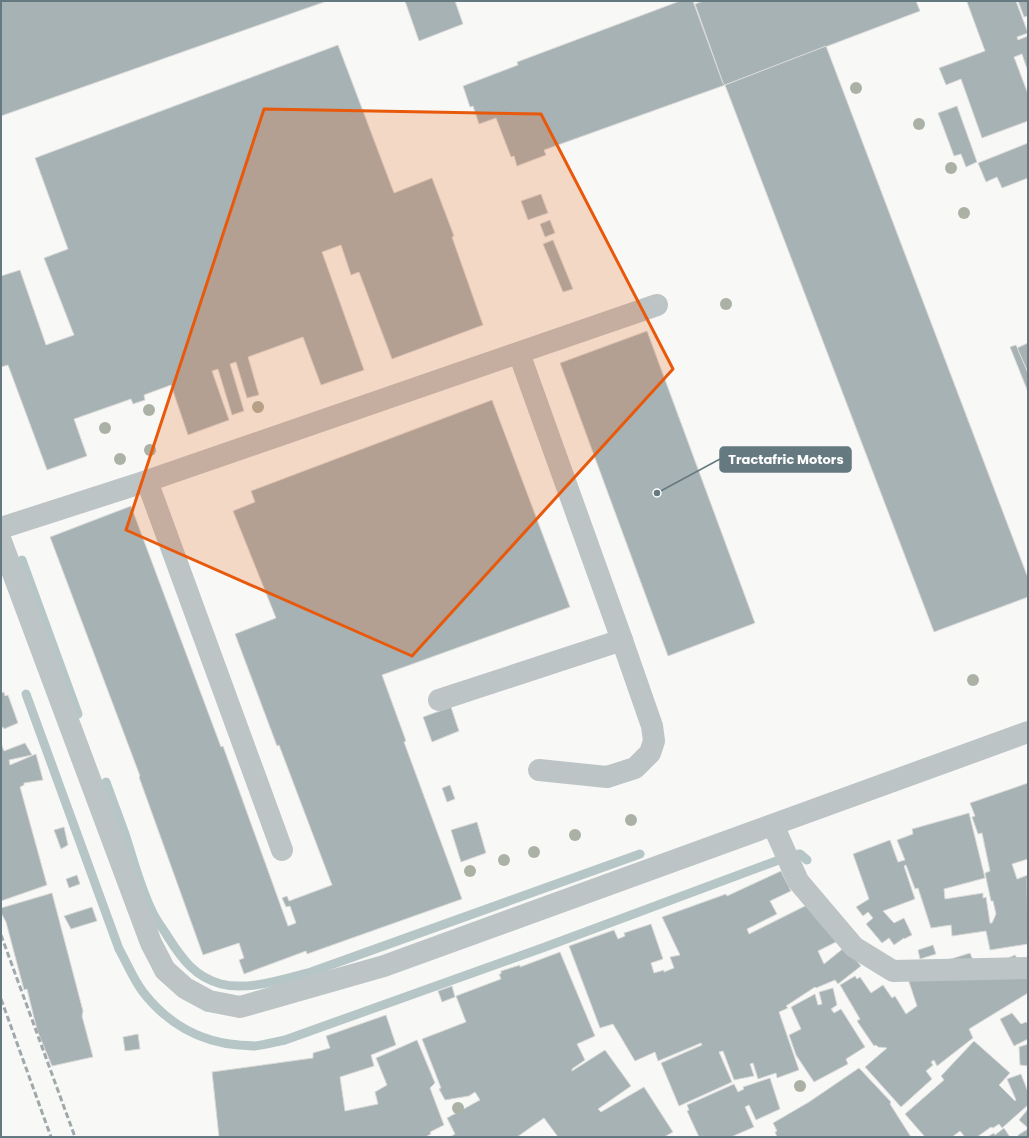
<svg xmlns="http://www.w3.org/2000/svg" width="1029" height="1138" font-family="Poppins,sans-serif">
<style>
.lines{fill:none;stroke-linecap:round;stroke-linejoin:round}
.stream{stroke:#b6c6c7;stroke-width:9}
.building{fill:#a7b2b5;stroke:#dadad8}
.minor{stroke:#bdc4c6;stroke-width:22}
.rail{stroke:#9fa9ac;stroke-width:3;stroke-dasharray:6 3;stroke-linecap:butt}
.tree{fill:#abb2a5}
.marked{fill:#e8590c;fill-opacity:0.2;stroke:#e8590c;stroke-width:3;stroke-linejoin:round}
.leader{fill:none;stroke:#657a80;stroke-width:1.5}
.callout-dot{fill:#657a80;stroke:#fff;stroke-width:1.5}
.callout{fill:#657a80;stroke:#657a80;stroke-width:1.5}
.callout-label{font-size:13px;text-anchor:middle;font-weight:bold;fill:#fff}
</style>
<rect width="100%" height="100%" fill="#f8f8f6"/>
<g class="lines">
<g class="stream">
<polyline points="22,560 78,714"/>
<path d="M26,694L119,949C127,963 133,979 143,992C167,1023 200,1042 239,1045C244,1045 250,1046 255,1046C265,1045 275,1042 285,1040L545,947L787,857L800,854L807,860"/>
<path d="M106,782C112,799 119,817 125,834C134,861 141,891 155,917C159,924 164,930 168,937C182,959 195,977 221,984C248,991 285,979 311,972L640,854"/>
</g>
</g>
<g class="building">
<polygon points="1,1 327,1 1,116"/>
<polygon points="405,1 455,1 463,24 419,41"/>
<polygon points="680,1 693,1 723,83 725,85 544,150 546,155 517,166 514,156 511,157 496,118 479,124 473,106 470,107 463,86 518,65 517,62"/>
<polygon points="703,1 916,1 920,11 725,85 723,83 695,4"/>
<polygon points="970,1 1016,1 1028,33 1017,37 1018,40 1028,36 1028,72 1022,54 1014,57 1028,94 1028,121 982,138 961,79 946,85 939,68 985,51 967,2"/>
<polygon points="1018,1 1028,1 1028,16 1024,17"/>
<polygon points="338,45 394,193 432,178 454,236 452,237 483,325 392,359 359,272 351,275 341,245 322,252 364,370 321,385 303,337 248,357 259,395 247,398 236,362 230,364 244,411 232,415 218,369 212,371 229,420 188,435 171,385 144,395 145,400 133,404 131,399 74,419 87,456 47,470 8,365 1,367 1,276 20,270 46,345 74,335 44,258 68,249 35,158"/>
<polygon points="826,46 1028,578 1028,597 934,632 725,85"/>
<polygon points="957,106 977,162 966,167 961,154 954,156 938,113"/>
<polygon points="1028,143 1028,178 1002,188 997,177 986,182 978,163"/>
<polygon points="541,194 548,213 528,220 521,201"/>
<polygon points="550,220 555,233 545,237 540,224"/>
<polygon points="553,240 573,289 563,292 543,244"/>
<polygon points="647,331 755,623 668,656 560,363"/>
<polygon points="1028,343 1028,373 1017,348"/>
<polygon points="1016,345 1028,373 1028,392 1010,347"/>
<polygon points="492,400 570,607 382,675 406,741 404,742 462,899 307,954 306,951 244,974 239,960 244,958 239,943 203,955 139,777 140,776 50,537 131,506 221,747 223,746 288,926 296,923 290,906 286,907 282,898 287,896 289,901 332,885 279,745 277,746 235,634 276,618 233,511 255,502 251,491"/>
<polygon points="4,692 5,696 8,695 18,723 4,729 3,727 1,728 1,693"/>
<polygon points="451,707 459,731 432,742 423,717"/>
<polygon points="1,743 4,751 25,743 32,755 9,760 10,765 36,754 43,780 24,783 24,785 20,787 47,885 1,901"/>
<polygon points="1028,783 1028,859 1012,864 1017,879 1028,875 1027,880 1028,944 990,950 986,931 952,936 951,925 931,928 918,888 915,889 906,865 904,866 915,899 883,911 894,923 904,918 912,935 904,939 904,938 894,945 889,938 882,943 866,924 873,918 868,912 863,916 856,907 869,899 853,854 890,840 898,862 905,860 897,840 913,834 912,829 969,813 985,878 944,889 945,899 983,893 983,898 986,897 990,923 992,923 996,914 993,901 991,901 985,873 990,871 982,833 978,834 972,817 975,816 970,803"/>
<polygon points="450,785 455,799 447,802 442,788"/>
<polygon points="477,822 486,853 461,862 451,830"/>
<polygon points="64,827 68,845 61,849 54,830"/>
<polygon points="781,871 791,891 770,901 777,914 747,929 749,934 819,899 840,940 818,951 824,964 845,947 861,966 838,984 835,980 816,988 815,987 786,1006 788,1008 779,1012 799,1070 777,1078 776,1073 758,1079 753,1063 750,1064 754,1076 734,1080 723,1051 719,1052 732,1082 679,1106 661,1063 702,1045 701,1043 658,1061 655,1052 635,1061 613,1024 600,1028 569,946 614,930 618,939 625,936 624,933 651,924 663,959 651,963 654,973 664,970 664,972 674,968 670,957 680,955 662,917 726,894 727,896"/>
<polygon points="77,875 80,884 69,888 66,879"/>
<polygon points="52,893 83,1011 82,1016 93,1057 52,1066 37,1030 27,989 24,990 6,922 1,913 1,908"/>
<polygon points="92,907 97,921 71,929 64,916"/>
<polygon points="933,945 936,954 920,959 918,950"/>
<polygon points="560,952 595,1036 577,1044 585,1060 572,1069 572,1071 605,1050 631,1086 598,1109 601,1112 644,1087 673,1132 664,1137 558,1137 544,1118 517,1137 450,1137 455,1134 447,1118 480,1100 475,1092 469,1096 445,1100 439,1089 441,1088 422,1039 466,1022 456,996 501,979 499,974 501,974 501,971 520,965 520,967"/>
<polygon points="970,953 978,972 1015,955 1028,976 1028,993 969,1029 973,1038 937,1066 934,1060 931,1062 933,1065 926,1071 932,1079 901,1107 865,1067 887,1048 878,1047 876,1045 874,1046 857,1021 860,1019 840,985 855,976 857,979 860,977 871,993 883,985 892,998 895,996 906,1014 917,1006 906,973"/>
<polygon points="452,986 455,997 442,1002 438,991"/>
<polygon points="833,988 837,1005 831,1009 834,1013 841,1009 865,1047 846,1059 848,1064 814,1082 796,1055 789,1035 801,1029 791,1007 815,994 818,1005 822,1004 819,992"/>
<polygon points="1012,1013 1021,1024 1026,1022 1028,1024 1028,1039 1014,1046 1000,1019"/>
<polygon points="386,1015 396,1045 371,1055 374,1066 340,1077 345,1111 378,1104 375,1092 387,1085 376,1058 417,1040 435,1083 430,1088 444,1125 430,1132 431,1134 427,1136 427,1137 219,1137 212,1072 313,1058 313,1053 330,1048 326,1036"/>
<polygon points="138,1034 140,1049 125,1051 123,1037"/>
<polygon points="974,1041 1010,1073 999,1085 1015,1101 1016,1100 1007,1079 1021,1074 1028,1092 1028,1105 1002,1128 999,1124 993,1128 991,1127 977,1137 965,1137 960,1131 952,1137 925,1137 905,1114 944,1080 941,1076"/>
<polygon points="1028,1044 1028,1066 1020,1065 1019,1047"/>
<polygon points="859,1068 891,1102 890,1104 911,1137 776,1137 777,1137 775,1132 777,1131 773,1123 809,1102"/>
<polygon points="770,1078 780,1109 756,1120 749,1105 745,1107 754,1127 731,1137 704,1137 703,1136 699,1137 687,1111 689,1110 687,1105 734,1084 738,1092 744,1089 743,1087"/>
<polygon points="1028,1109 1028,1128 1019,1120"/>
<polygon points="1004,1128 1010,1137 987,1137 994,1133 995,1135"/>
<polygon points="1028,1129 1028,1137 1018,1137 1018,1135"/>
</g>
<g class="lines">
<g class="minor">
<polyline points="147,481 282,850"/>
<polyline points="1,528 147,481 657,305"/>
<polyline points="1,541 151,943 165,970 185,988 209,1001 240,1007 384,966 1028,732"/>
<polyline points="439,700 622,640 519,353"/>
<polyline points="539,770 607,777 635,768 650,753 654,741 652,726 622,640"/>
<polyline points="773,825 798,881 854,947 893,971 1028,968"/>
</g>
<g class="rail">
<polyline points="1,935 75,1137"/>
<polyline points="1,999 51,1137"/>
</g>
</g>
<g class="tree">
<circle cx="856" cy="88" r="6"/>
<circle cx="919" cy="124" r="6"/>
<circle cx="951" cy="168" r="6"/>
<circle cx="964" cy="213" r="6"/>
<circle cx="726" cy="304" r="6"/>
<circle cx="258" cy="407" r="6"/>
<circle cx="149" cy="410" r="6"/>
<circle cx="105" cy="428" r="6"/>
<circle cx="150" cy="450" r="6"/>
<circle cx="120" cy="459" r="6"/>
<circle cx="973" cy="680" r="6"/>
<circle cx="631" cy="820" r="6"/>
<circle cx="575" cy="835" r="6"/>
<circle cx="534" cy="852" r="6"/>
<circle cx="504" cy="860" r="6"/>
<circle cx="470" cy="871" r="6"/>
<circle cx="800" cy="1086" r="6"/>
<circle cx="458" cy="1108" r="6"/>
</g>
<path class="marked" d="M264,109L541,114L673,369L412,656L126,530Z"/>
<path class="leader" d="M657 493L720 459"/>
<circle class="callout-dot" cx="657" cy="493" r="4"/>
<rect class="callout" x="720" y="447" width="131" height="25" rx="4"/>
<g class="callout-label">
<text x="786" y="464">Tractafric Motors</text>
</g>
<rect width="1029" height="1138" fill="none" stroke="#657a80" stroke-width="4"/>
</svg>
